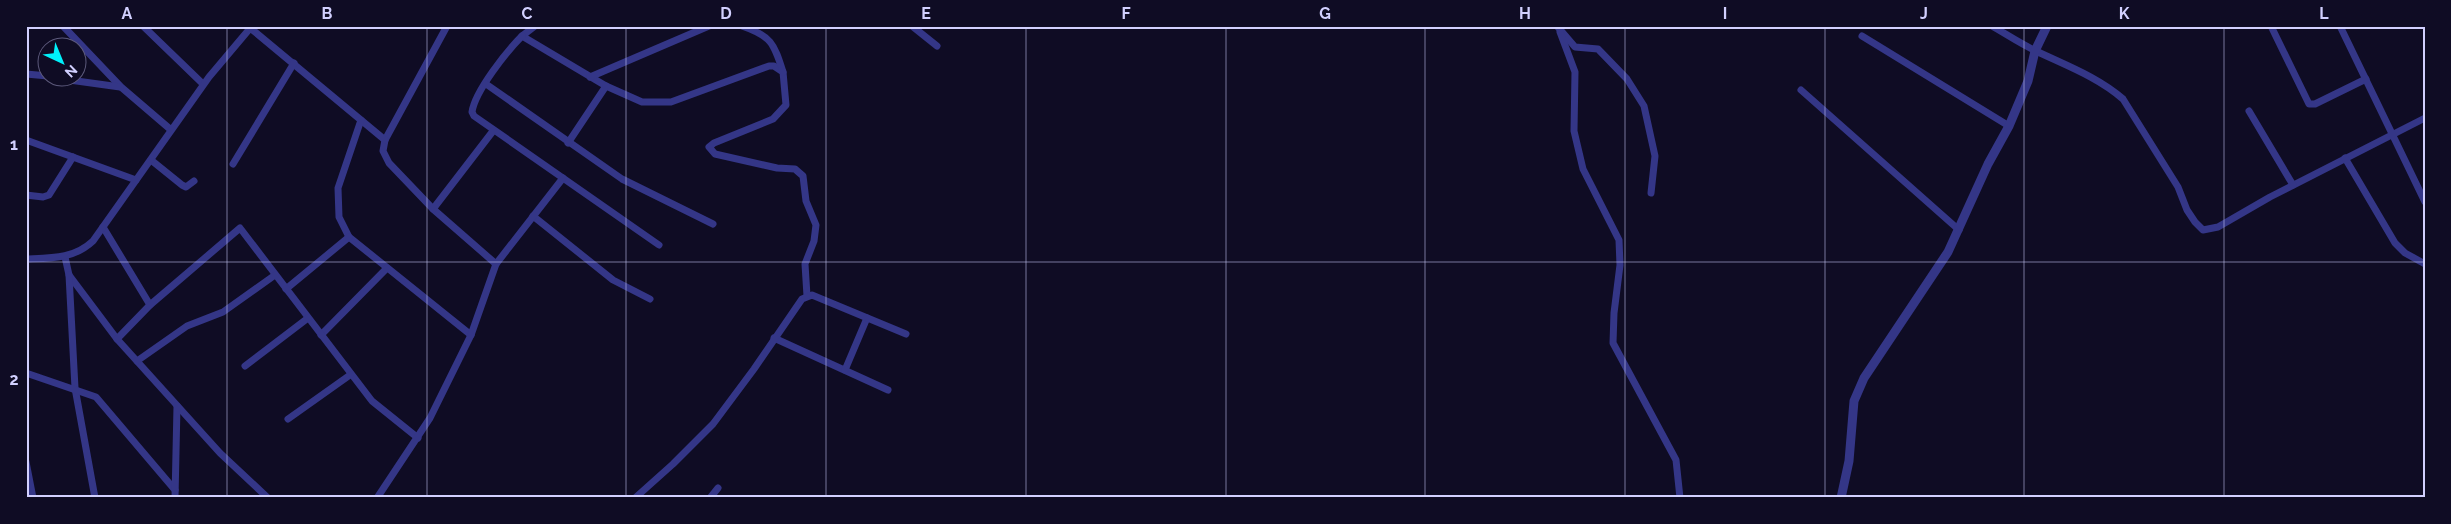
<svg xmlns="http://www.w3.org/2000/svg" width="2451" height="524" font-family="Raleway,sans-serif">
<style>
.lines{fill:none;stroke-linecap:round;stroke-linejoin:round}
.minor{stroke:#343687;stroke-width:7}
.tertiary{stroke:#343687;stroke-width:9}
.grid{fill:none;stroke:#d2d0ff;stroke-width:1;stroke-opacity:0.55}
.neatline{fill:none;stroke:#d2d0ff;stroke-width:2}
.grid-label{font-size:16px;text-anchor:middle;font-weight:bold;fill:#d2d0ff}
</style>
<rect width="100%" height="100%" fill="#0f0c24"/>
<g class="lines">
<g class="minor">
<polyline points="63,26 121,87 170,129"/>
<polyline points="143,26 203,84"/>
<polyline points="447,26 385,140 383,151 389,163 433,209 496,264"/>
<polyline points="535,26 522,36 606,86 642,102 671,102 769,66 774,66 783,72 786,105 773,119 714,143 709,147 715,154 777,168 795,169 803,176 806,201 816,225 814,241 805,264 807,296"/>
<path d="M742,26C771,36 774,43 783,72"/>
<polyline points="912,26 937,46"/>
<polyline points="1557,26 1575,47 1598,49 1627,79 1644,106 1655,156 1651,193"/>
<path d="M1992,26C2006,34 2021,44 2036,51C2065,65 2098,77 2123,99L2178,187L2187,210L2195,222L2203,230L2218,227L2270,197L2425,118"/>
<polyline points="2271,26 2309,104 2315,104 2366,79"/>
<polyline points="2340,26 2425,202"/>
<polyline points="249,27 385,140"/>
<polyline points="1560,32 1575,72 1574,131 1583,169 1619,240 1620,265 1614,313 1613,343 1676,460 1680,498"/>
<path d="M522,36C507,51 475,91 472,112L474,116L659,245"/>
<polyline points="1862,36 2009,126"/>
<polyline points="26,74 48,76"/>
<polyline points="590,77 709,26"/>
<polyline points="55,78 120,87"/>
<polyline points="486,84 622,179 713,224"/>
<polyline points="1801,90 1959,230"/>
<polyline points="2249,111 2293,185"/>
<polyline points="361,120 338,188 339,217 349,237 471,335"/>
<polyline points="26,140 136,180"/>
<polyline points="568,143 606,86"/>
<polyline points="2345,158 2395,243 2405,253 2425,264"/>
<polyline points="151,160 182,185 186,187 194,181"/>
<polyline points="233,164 294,63"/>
<polyline points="26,195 43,197 49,195 73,157"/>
<polyline points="433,209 493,131"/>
<polyline points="533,216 613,280 650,299"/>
<polyline points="103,227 150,305"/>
<polyline points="65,257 69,275 117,339 220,453 268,498"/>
<path d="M26,259C51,258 74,259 93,241L209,77L252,26"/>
<polyline points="69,275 75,388 95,498"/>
<polyline points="286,289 349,237"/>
<polyline points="321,335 387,268"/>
<polyline points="774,338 888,390"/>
<polyline points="117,339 150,305 240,228 372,401 418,438"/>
<polyline points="137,361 187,326 223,312 275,275"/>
<polyline points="245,366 308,318"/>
<polyline points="845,370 867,318"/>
<polyline points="26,373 96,397 175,490"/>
<polyline points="288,419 350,375"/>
<polyline points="26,462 33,498"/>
<polyline points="175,498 177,406"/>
<polyline points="377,498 430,418 471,335 496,264 563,178"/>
<polyline points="635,498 673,464 713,424 754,369 802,299 812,295 906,334"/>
<polyline points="710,498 718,488"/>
</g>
<polyline class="tertiary" points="1841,498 1849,461 1854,401 1864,378 1948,252 1988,164 2009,126 2028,81 2035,51 2047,26"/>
</g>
<path class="grid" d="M227,26V498M427,26V498M626,26V498M826,26V498M1026,26V498M1226,26V498M1425,26V498M1625,26V498M1825,26V498M2024,26V498M2224,26V498M26,262H2425"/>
<rect width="2451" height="524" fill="none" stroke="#0f0c24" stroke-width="55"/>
<g transform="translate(62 62) rotate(136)"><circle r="24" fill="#0f0c24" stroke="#5d5a7c"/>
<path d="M0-4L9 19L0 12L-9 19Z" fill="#00f1fb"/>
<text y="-8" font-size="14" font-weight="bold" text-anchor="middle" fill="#d2d0ff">N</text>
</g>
<rect x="28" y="28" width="2396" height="468" class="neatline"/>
<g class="grid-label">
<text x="127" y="19">A</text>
<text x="327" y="19">B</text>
<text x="527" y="19">C</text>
<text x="726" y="19">D</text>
<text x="926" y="19">E</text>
<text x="1126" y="19">F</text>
<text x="1325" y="19">G</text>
<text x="1525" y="19">H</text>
<text x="1725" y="19">I</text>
<text x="1924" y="19">J</text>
<text x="2124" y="19">K</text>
<text x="2324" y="19">L</text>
<text x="14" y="150">1</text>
<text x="14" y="385">2</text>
</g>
</svg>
